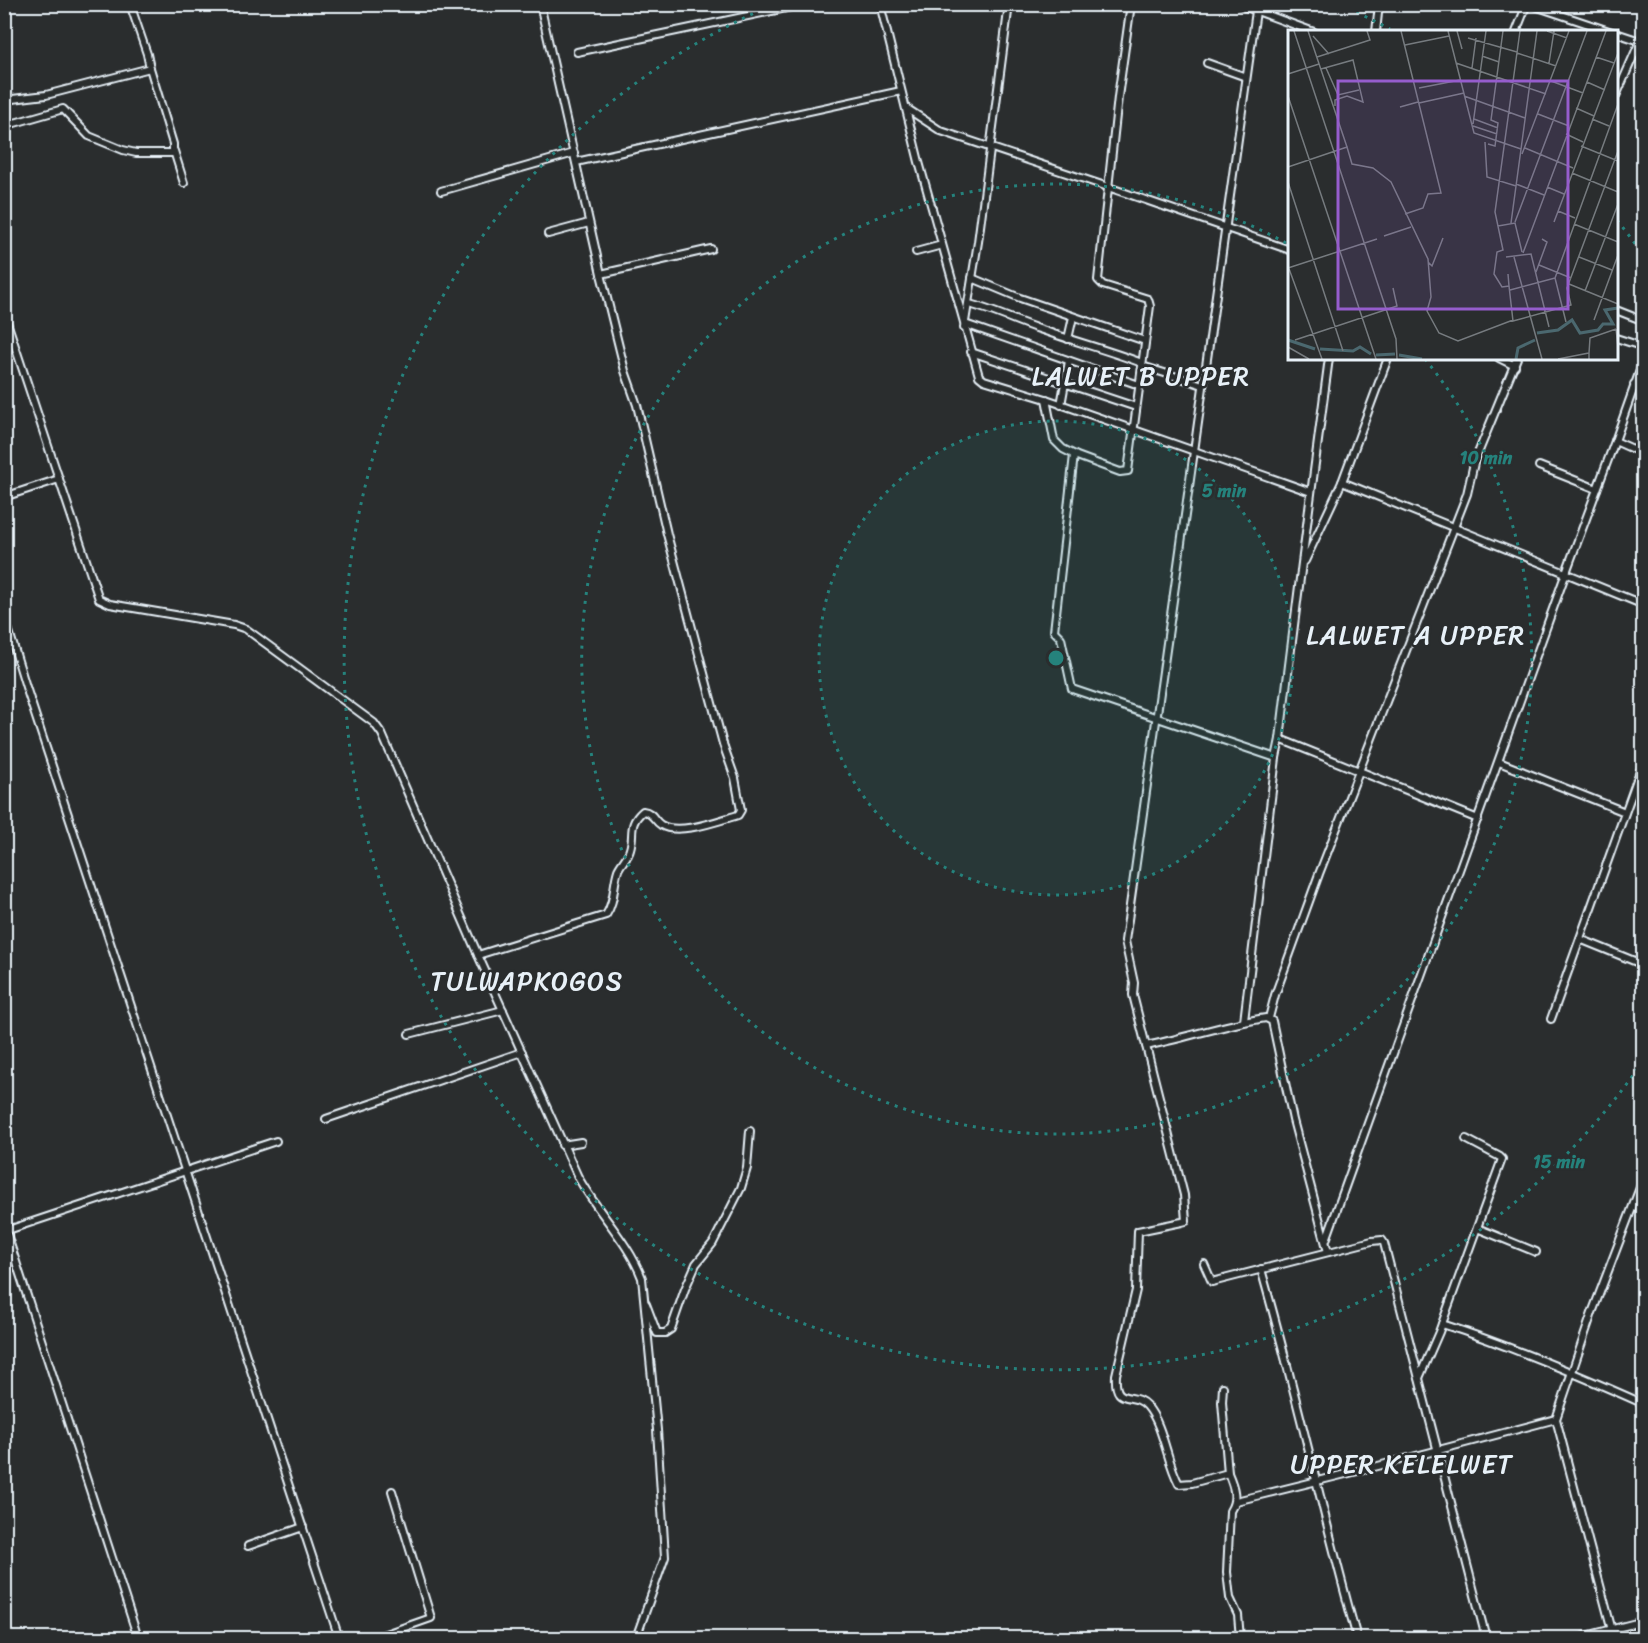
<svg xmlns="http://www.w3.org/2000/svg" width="1648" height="1643" font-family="Sriracha,sans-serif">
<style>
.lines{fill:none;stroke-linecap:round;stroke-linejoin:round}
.minor-casing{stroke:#e8f1f8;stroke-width:10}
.minor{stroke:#2a2d2e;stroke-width:6}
.ring{fill:none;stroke:#25827c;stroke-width:3;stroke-dasharray:3 6}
.labels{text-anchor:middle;stroke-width:5;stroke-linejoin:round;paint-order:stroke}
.quarter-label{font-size:26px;letter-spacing:1.5px;fill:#e8f1f8;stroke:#2a2d2e}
.inset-river{fill:none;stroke:#4b686f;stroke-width:3}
.inset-road{fill:none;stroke:#767b7f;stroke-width:1.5}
.view{fill:#965dcd;fill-opacity:0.15;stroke:#965dcd;stroke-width:3}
.inset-edge{fill:none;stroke:#e8f1f8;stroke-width:3}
.centre{fill:#25827c;stroke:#2a2d2e;stroke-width:3}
.ring-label{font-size:18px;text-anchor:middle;font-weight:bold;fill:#25827c;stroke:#2a2d2e;stroke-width:5;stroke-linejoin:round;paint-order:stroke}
</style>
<rect width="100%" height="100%" fill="#2a2d2e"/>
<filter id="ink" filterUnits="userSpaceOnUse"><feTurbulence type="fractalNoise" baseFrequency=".0167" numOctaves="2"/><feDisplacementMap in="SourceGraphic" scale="12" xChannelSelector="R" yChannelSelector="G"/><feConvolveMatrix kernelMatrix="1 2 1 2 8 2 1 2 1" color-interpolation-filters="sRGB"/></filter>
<g filter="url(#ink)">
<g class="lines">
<defs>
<g id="minor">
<polyline points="880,4 919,162 979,376 984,380 1046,399 1311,492"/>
<polyline points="1238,4 1314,32"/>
<polyline points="1529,4 1612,32"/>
<polyline points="1376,32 1379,4"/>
<polyline points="1516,32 1527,4"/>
<polyline points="1616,33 1643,42"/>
<polyline points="577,52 805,4"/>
<polyline points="1207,63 1246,77"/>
<polyline points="1616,96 1644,32"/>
<polyline points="4,100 46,95 150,68"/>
<polyline points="906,108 941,131 1108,187 1290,250"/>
<polyline points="4,126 63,109 89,136 123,150 136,153 173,153 173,144 150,68 147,54 130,4"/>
<polyline points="174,151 184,183"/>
<polyline points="576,162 901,91"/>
<polyline points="441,191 574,153"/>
<polyline points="548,234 589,223"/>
<polyline points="916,252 942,245"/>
<polyline points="601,274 711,249"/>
<polyline points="972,278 1020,298 1145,341"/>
<path d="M969,304C993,310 1015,321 1039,329C1073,341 1108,350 1142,363"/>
<polyline points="1616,310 1644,321"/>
<polyline points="4,313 59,479"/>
<polyline points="965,324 1139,385"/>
<polyline points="964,328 978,242 1009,4"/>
<polyline points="1616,338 1644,347"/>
<polyline points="1068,339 1073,317"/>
<polyline points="971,352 1136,407"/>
<polyline points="1499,358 1515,366"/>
<polyline points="1142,366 1203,385"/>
<polyline points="1634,384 1644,388"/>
<polyline points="1046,399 1054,440 1063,449 1077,456 1120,472 1128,471 1150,306 1148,299 1103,285 1098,280 1118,97 1131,4"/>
<polyline points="1061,405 1069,361"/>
<polyline points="1615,441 1644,454"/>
<polyline points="1074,455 1054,631 1061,638 1072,689 1276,758"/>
<polyline points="1539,466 1597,489"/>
<polyline points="1342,482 1644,605"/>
<path d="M4,497L59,479L99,599L110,604L234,625L246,629L374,723L382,734L478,955L578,1177C597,1212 628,1241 642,1278L657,1430L665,1557L636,1638"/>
<polyline points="1305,561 1342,482 1388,358"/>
<polyline points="4,615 26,687 339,1638"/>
<polyline points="1280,739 1478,819"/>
<polyline points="1499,762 1625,812"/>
<polyline points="1580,939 1644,965"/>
<path d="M478,955L606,915C615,902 613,885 618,870C621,863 628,857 630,849C635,833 627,825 643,811C653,812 654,821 661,825C678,836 720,820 738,815L741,810L735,778L723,744L705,677L667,534L637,405L625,371L601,274L540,4"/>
<polyline points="1269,1018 1275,995 1319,874 1467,494 1474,463 1517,358"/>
<polyline points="1551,1019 1644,760"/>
<path d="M1244,1021L1276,758L1280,739C1295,612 1312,486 1329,358"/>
<polyline points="409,1034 503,1010"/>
<path d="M1146,1046C1186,1038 1225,1024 1266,1018L1272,1021L1293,1120L1328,1252"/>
<polyline points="326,1119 522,1052"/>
<polyline points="562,1145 581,1142"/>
<polyline points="4,1225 138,1638"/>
<polyline points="1477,1228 1536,1252"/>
<polyline points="5,1231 276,1141"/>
<polyline points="1326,1240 1568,567 1615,441 1644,359"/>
<polyline points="1204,1264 1212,1282 1372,1241 1382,1240 1384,1243 1486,1638"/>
<path d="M1261,1269C1296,1391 1323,1516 1357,1638"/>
<polyline points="646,1304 657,1333 665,1333 671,1329 685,1289 696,1264 713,1243 741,1188 747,1168 750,1131"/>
<path d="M1442,1324C1511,1346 1577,1374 1644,1404"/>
<polyline points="1419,1378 1439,1332 1502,1159 1500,1157 1466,1139"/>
<path d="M1223,1387L1222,1402L1228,1473L1192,1483L1179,1484C1166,1460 1164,1426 1147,1406C1133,1390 1114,1408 1116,1375L1136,1290L1138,1231L1182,1222L1186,1221L1184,1195L1133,995L1134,983L1125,941L1257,4"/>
<path d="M1228,1473C1234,1487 1238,1499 1230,1511L1227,1572L1230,1598L1238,1615L1240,1638"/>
<polyline points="1235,1504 1236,1501 1378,1466 1556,1419"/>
<polyline points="248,1546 303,1527"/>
<polyline points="374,1638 431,1618 392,1491"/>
<polyline points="1578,1638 1644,1621"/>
<polyline points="1614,1638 1556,1419 1592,1313 1644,1177"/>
</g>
</defs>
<use href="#minor" class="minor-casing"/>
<use href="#minor" class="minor"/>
</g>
</g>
<circle cx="1056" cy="658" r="237" fill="#25827c" fill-opacity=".12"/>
<g class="ring">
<circle cx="1056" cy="658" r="237"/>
<path d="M1425 359A475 475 0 1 1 1286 243"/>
<path d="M1643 1061A712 712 0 1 1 772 5M1340 5A712 712 0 0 1 1390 29M1617 220A712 712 0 0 1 1643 255"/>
</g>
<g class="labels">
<g class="quarter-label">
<text x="1141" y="385">LALWET B UPPER</text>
<text x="1416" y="644">LALWET A UPPER</text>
<text x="527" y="990">TULWAPKOGOS</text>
<text x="1402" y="1473">UPPER KELELWET</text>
</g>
</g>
<g transform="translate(1288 30)">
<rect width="330" height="330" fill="#2a2d2e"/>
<path class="inset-river" d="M249,303L270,300L284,290L292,303L310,300L315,294H325L317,280L330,278M0,310L27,319M32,319L65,321L72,317L83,324M88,325L107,324M111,325L134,329M228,329L230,318L247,310"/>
<path class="inset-road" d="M6,1L108,309L109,329M20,1L59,117M113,1L153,163L140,164L135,178L117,184M160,1L186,103L233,119M169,1L174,19M259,1L279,8M25,6L41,24M180,8L229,22M117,15L161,6M229,23L268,36M194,26L211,32M29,27L82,10L79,1M308,27L326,33M168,33L258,64M261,33L266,1M38,38L50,65L71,60M184,38L188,8M33,39L65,30L75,72L59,66L47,70V76M0,44L31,34M263,51L295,63M299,52L317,60M131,58L172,50M0,66L88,329M176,66L237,88M131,73L176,63M112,77L130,72M288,78L306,86M250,84L281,96M186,89L210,98M304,89L321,96M185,94L198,1M185,96L209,104M278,104L295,112M197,112L199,147L228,156M200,114L207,116L210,93L203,90L215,1M293,116L330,131M237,118L285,138M234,124L281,1M0,137L59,117L64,134L85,138L103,152L140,229L143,267L139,281L151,303L170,311L225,290M284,143L330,162M0,152L55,321M228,154L256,165M259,157L276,164M270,181L287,188M227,192L299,1M266,192L330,23M223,193L249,1M286,194L330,212M210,196L227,193L234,222M96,206L123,197M235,223L318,1M218,227L243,224L261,297M226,227L254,329M291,227L324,240M140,232L144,236L155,208M251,235L283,248M0,236L34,329M0,238L89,209M248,242L259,212L254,209M220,244L221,256L214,257L206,244L209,222L215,220L207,182L232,1M281,254L330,274M221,256L225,291L283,275L279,258L330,121M222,260L267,248M297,261L330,174M306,290L330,225M278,292L267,248L330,74M328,299L330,317M7,310L109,276L105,258M0,317L21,329M301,323L302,308L328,299M270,329L301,323V329"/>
<path class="view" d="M50,51H280V279H50Z"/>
<rect width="330" height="330" class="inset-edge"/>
</g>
<circle cx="1056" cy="658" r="9" class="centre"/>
<g class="ring-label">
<text x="1486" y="464">10 min</text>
<text x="1224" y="497">5 min</text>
<text x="1559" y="1168">15 min</text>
</g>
<rect width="1648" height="1643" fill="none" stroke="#2a2d2e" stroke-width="24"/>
<rect x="12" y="12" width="1624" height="1619" fill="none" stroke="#e8f1f8" stroke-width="2" filter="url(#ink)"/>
</svg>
